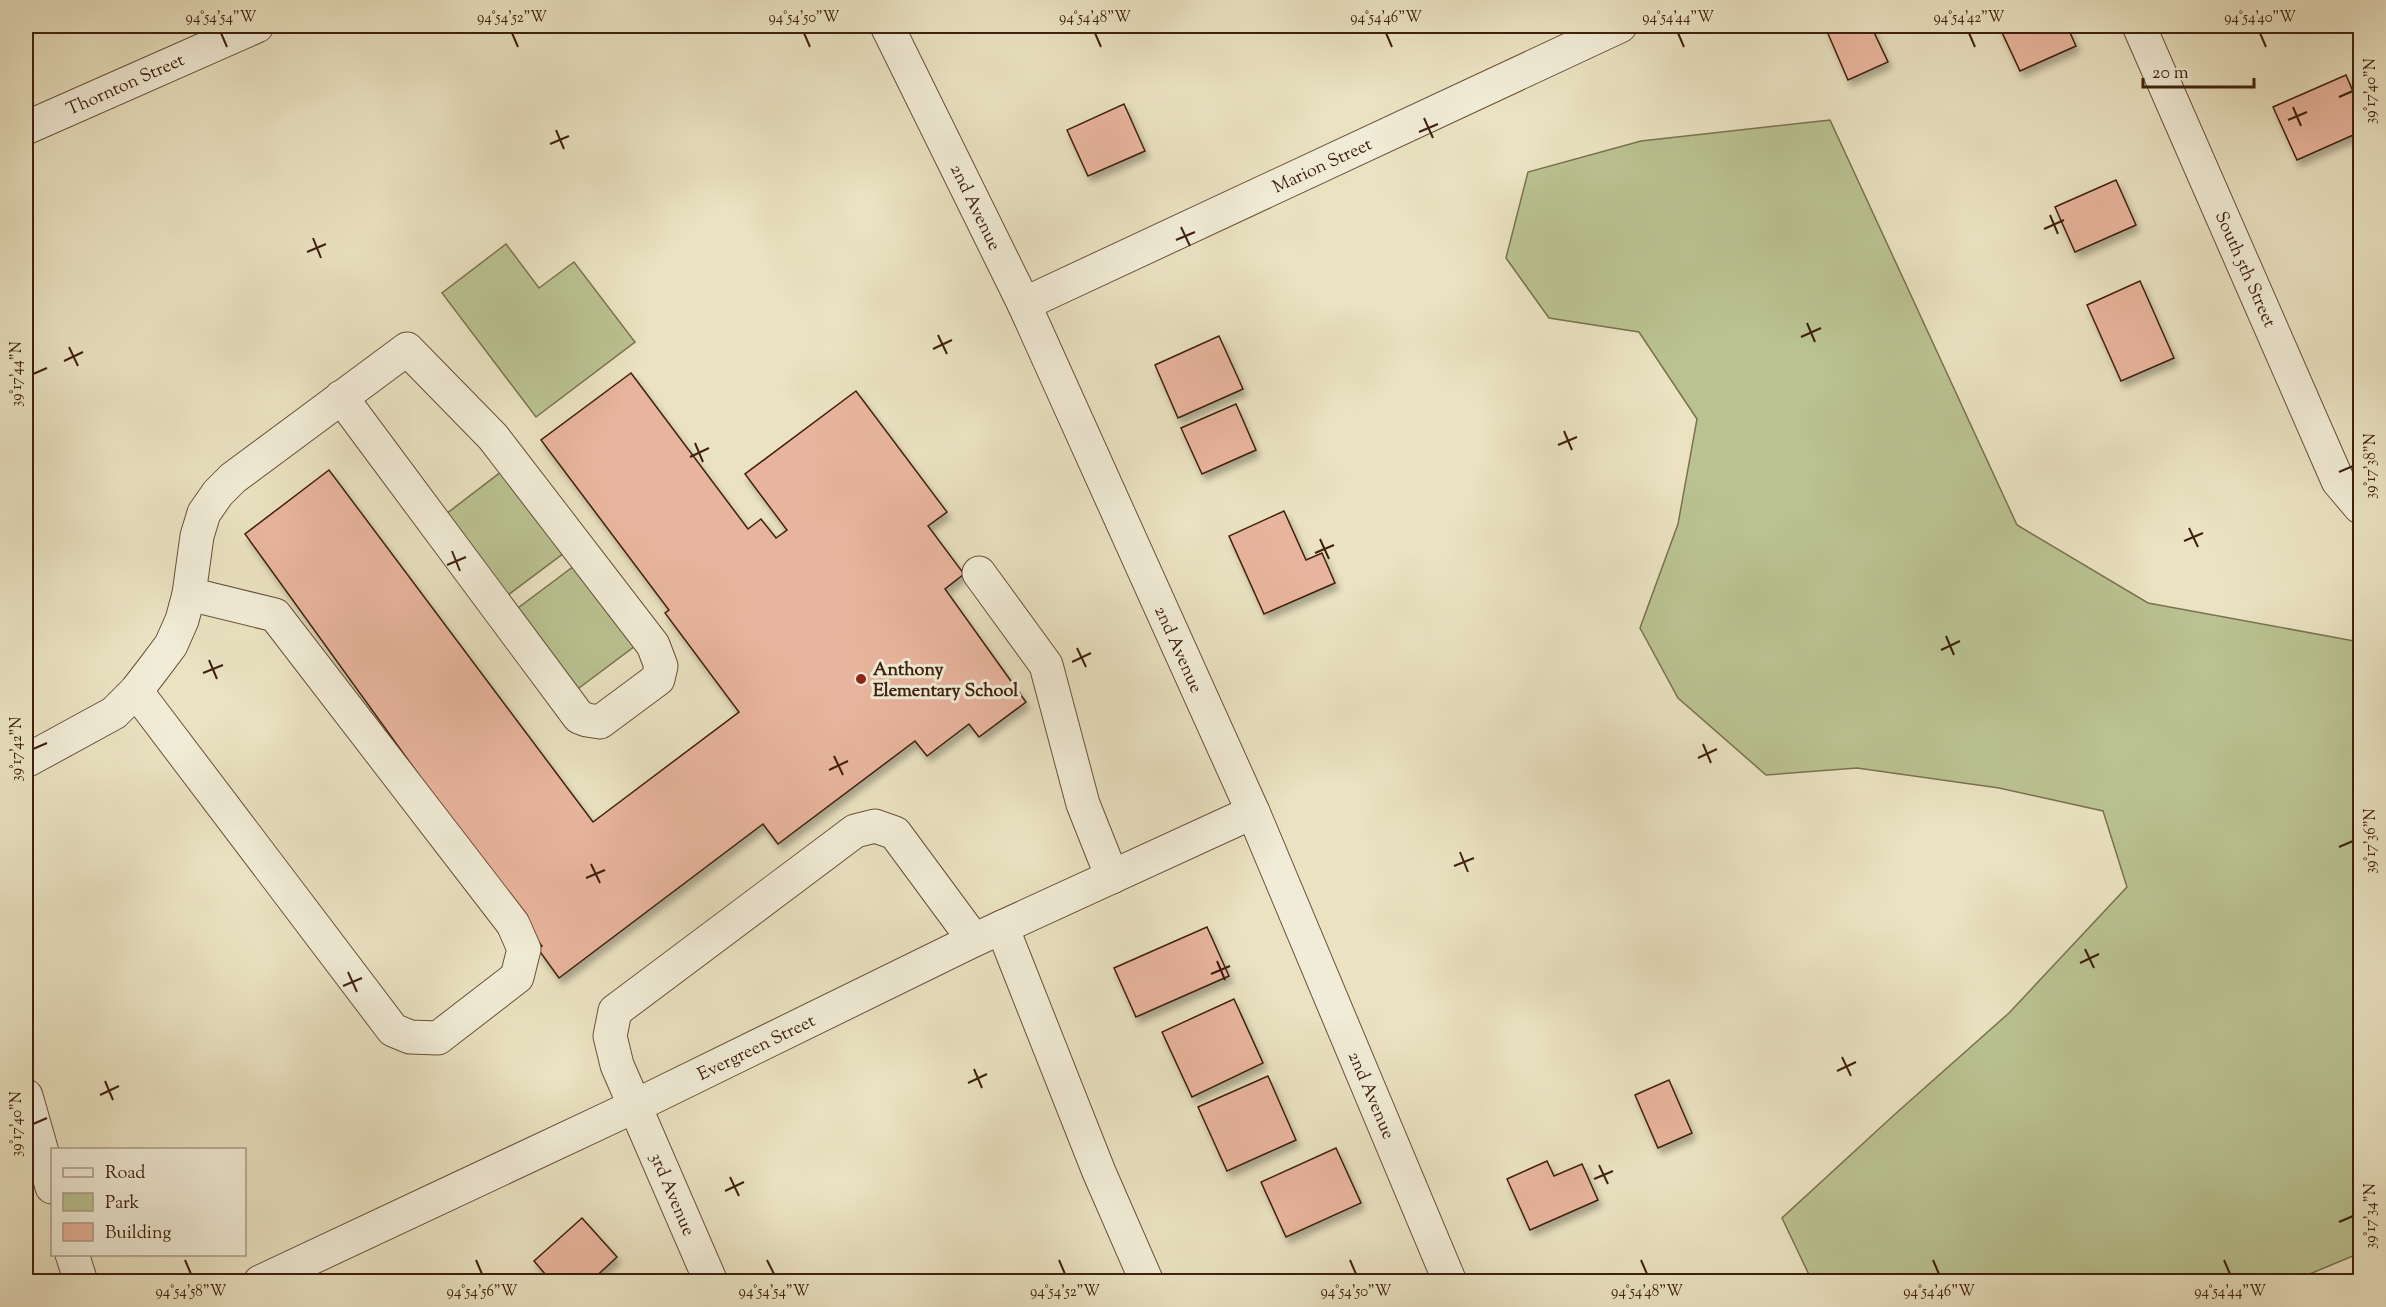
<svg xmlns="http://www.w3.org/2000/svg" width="2386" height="1307" font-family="'Sorts Mill Goudy',serif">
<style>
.green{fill:#bac291;stroke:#7c714e;stroke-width:1.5}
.building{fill:#e8b49d;stroke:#3f200c;stroke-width:1.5;filter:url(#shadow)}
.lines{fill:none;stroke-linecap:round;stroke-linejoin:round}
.minor-casing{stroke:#6a5039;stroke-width:35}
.minor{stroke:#f1ecd7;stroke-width:33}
.ticks{fill:none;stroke:#3f200c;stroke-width:2}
.poi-dot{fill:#8f2418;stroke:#f1ecd7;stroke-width:2}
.labels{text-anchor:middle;stroke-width:6;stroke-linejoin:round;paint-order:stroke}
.street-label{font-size:18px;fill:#3f200c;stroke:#f1ecd7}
.poi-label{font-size:18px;font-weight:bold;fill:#3f200c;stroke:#f1ecd7;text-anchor:start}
.neatline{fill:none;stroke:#3f200c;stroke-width:2}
.ticks-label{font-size:15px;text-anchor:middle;fill:#3f200c}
</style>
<defs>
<filter id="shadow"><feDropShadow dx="3.5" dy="6" stdDeviation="3" flood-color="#0004"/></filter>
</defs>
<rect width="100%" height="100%" fill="#eae2c1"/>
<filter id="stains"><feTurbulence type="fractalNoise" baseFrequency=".00333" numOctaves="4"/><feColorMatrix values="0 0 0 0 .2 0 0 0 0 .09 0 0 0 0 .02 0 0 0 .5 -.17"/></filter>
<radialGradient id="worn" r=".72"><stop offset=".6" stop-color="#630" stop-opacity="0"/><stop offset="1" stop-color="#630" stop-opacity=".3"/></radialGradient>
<g class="green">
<polygon points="1830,120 2017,525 2148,603 2360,642 2360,1253 2293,1281 1812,1281 1782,1218 1894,1115 2009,1013 2127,887 2103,811 1999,788 1857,768 1766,775 1678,698 1640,628 1678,524 1697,419 1639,332 1549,318 1506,258 1528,172 1641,141"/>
<polygon points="506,244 539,288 574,262 635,342 536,417 442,293"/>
<polygon points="510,465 572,547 504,598 442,517"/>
<polygon points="582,560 643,640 575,691 514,611"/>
</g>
<g class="building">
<polygon points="1834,26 1871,26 1888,62 1848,80 1826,29"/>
<polygon points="1999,26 2067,26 2076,46 2020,71"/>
<polygon points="2346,75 2360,108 2360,132 2297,160 2273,107"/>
<polygon points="1124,104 1145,151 1088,176 1067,130"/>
<polygon points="2116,180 2136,225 2075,252 2055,207"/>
<polygon points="2140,281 2174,358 2121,381 2087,305"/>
<polygon points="1219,336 1243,389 1178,418 1155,365"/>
<polygon points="631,373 748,529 761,519 776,538 787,530 745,474 856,391 947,512 928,526 964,574 945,589 1026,702 979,737 969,724 927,756 915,741 778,844 763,824 559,978 538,949 542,946 502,890 245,534 329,470 593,822 739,712 665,613 669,610 541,440"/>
<polygon points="1236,404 1256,450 1202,474 1181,428"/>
<polygon points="1284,511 1306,560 1322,553 1335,583 1264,614 1229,536"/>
<polygon points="1207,927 1229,976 1136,1017 1114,968"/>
<polygon points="1234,999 1263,1063 1192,1097 1162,1032"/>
<polygon points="1268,1076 1296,1140 1227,1171 1198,1107"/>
<polygon points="1669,1080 1692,1133 1658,1148 1635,1095"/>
<polygon points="1336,1148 1361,1203 1286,1237 1261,1182"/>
<polygon points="1547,1161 1554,1176 1582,1164 1598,1200 1530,1230 1507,1179"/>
<polygon points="582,1218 617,1257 590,1282 552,1282 534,1261"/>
</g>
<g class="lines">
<defs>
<g id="minor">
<polyline points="887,26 1024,304 1253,812 1450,1282"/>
<polyline points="2139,26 2338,481 2360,507"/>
<polyline points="26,128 257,26"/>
<polyline points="1024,304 1620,26"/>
<polyline points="979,573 1046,665 1083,804 1112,877"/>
<polyline points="136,691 393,1030 410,1037 438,1038 517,977 524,949 513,924 275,615 189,594"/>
<polyline points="26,761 114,713 136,691 153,669 171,645 182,620 189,594 197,536 204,513 218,493 233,478 407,349 493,437 653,645 661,666 658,679 600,722 587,720 579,717 341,397"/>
<polyline points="1002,927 1099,1172 1147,1282"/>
<polyline points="26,1096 52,1187"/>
<polyline points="72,1254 81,1282"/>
<polyline points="260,1282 635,1106 974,940 1253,812"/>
<polyline points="711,1282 617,1065 610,1036 615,1011 855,831 875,826 895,833 974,940"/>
</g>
</defs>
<use href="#minor" class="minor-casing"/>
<use href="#minor" class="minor"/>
</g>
<path class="ticks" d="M221,33L227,47M512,33L518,47M804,33L810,47M1095,33L1101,47M1386,33L1392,47M1678,33L1684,47M1969,33L1975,47M2260,33L2266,47M2339,97L2353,91M2293,107L2301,126M1424,118L1433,138M2288,120L2307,112M556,130L564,149M1419,132L1438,124M550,144L569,136M2050,215L2058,234M1181,227L1190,246M2044,229L2064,220M313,238L321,258M1176,240L1195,232M307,252L326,244M1807,323L1815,342M938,335L947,354M1801,337L1821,328M69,347L78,366M933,349L952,340M64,361L83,352M33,374L47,368M1564,431L1572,450M695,443L703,462M1558,445L1577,437M690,457L709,448M2339,472L2353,466M2189,528L2198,547M1320,539L1329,559M2184,541L2203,533M452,551L460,571M1315,553L1334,545M447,565L466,557M1946,636L1954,655M1077,648L1086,667M1941,650L1960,641M209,660L217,679M1072,662L1091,653M203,673L223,665M1703,744L1711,763M33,749L47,743M834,756L843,775M1698,758L1717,749M829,770L848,761M2339,847L2353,841M1460,852L1468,872M591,864L600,883M1454,866L1474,858M586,878L605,870M2085,949L2094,968M1217,961L1225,980M2080,963L2099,954M348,972L357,992M1211,974L1230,966M343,986L362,978M1842,1057L1851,1076M974,1069L982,1088M1837,1071L1856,1062M105,1081L113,1100M968,1083L987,1074M100,1095L119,1086M33,1124L47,1118M1599,1165L1608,1184M730,1177L739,1196M1594,1179L1613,1171M725,1191L744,1182M2339,1222L2353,1216M185,1260L191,1274M476,1260L482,1274M767,1260L774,1274M1059,1260L1065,1274M1350,1260L1356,1274M1641,1260L1647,1274M1933,1260L1939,1274M2224,1260L2230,1274"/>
<circle class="poi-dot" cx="861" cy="679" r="6"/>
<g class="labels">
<g class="street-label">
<text transform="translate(125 84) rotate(-24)" y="6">Thornton Street</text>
<text transform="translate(1322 165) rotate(-25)" y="6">Marion Street</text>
<text transform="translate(976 207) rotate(64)" y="6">2nd Avenue</text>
<text transform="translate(2246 269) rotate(66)" y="6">South 5th Street</text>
<text transform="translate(1179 649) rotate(66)" y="6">2nd Avenue</text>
<text transform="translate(756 1047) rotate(-26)" y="6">Evergreen Street</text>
<text transform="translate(1372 1095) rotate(67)" y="6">2nd Avenue</text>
<text transform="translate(673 1194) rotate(67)" y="6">3rd Avenue</text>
</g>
<g class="poi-label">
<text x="873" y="675">Anthony<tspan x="873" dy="21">Elementary School</tspan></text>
</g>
</g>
<rect width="2386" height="1307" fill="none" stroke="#eae2c1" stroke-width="66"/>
<rect x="51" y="1148" width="195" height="108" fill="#f1ecd7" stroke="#aa9a86" stroke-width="1.5"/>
<rect x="63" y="1168" width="30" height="9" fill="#f1ecd7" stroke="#aa9a86" stroke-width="1.5"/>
<text x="105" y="1178" font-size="18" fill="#3f200c">Road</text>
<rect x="63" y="1193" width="30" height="18" fill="#bac291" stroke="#aa9a86" stroke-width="1.5"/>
<text x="105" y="1208" font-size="18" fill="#3f200c">Park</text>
<rect x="63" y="1223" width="30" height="18" fill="#e8b49d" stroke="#aa9a86" stroke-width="1.5"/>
<text x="105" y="1238" font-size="18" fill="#3f200c">Building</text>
<path d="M2143 78v9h111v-9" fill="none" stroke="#3f200c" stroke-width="3"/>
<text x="2152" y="78" font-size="18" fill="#3f200c" stroke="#f1ecd7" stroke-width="4.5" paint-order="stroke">20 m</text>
<rect x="33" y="33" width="2320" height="1241" class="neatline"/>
<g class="ticks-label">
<text x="221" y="22">94°54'54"W</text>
<text x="512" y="22">94°54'52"W</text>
<text x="804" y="22">94°54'50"W</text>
<text x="1095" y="22">94°54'48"W</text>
<text x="1386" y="22">94°54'46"W</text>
<text x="1678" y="22">94°54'44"W</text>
<text x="1969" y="22">94°54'42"W</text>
<text x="2260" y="22">94°54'40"W</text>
<text transform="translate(2370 91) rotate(-90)" y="5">39°17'40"N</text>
<text transform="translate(16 374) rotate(-90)" y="5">39°17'44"N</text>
<text transform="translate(2370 466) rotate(-90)" y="5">39°17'38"N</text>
<text transform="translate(16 749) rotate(-90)" y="5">39°17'42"N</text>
<text transform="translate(2370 841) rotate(-90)" y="5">39°17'36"N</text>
<text transform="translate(16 1124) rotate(-90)" y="5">39°17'40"N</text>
<text transform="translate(2370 1216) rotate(-90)" y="5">39°17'34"N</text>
<text x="191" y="1296">94°54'58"W</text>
<text x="482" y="1296">94°54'56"W</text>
<text x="774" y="1296">94°54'54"W</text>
<text x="1065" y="1296">94°54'52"W</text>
<text x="1356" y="1296">94°54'50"W</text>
<text x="1647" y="1296">94°54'48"W</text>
<text x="1939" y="1296">94°54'46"W</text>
<text x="2230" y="1296">94°54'44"W</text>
</g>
<rect width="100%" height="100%" filter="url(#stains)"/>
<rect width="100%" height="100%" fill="url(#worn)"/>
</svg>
